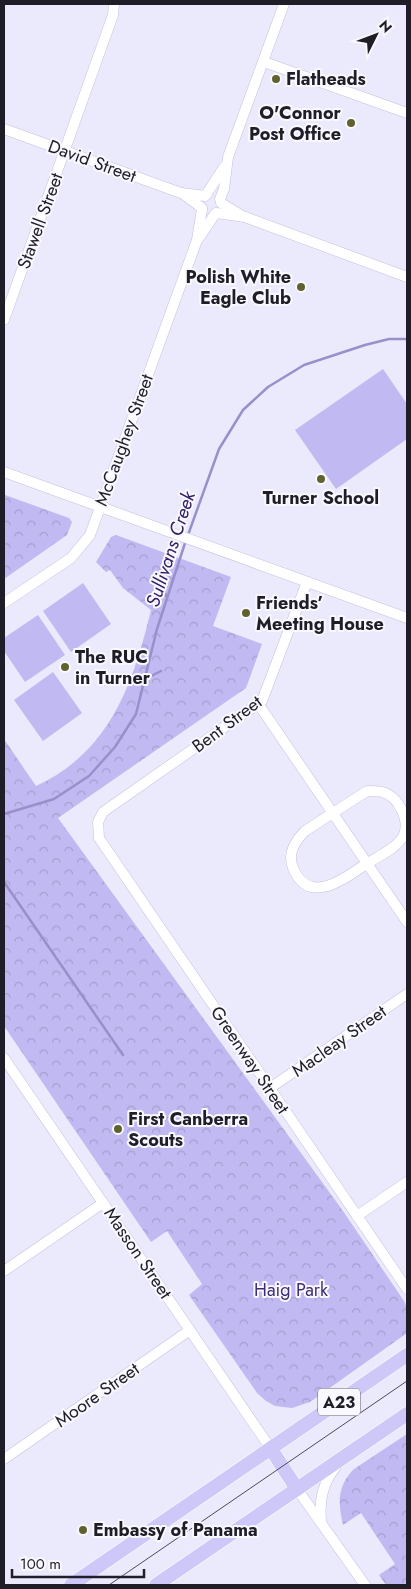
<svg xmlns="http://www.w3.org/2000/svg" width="411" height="1589" font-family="Jost,sans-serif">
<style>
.park{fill:url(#park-crowns)}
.pitch{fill:#c1b9f1}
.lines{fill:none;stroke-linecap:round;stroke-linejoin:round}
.stream{stroke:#9990cb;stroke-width:2.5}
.minor-casing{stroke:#c4c1de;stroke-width:11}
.highway-casing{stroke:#fff;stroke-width:15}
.minor{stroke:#fff;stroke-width:10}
.highway{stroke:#cec8f8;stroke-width:14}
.tram{stroke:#4d4b58;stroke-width:1}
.poi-dot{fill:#5f612f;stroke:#f9f8fe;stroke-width:2}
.labels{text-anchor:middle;stroke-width:4;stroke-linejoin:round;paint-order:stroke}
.shield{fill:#f9f8fe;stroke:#605f68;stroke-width:1}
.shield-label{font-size:16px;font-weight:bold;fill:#1f1d28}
.poi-label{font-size:18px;font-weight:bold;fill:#1f1d28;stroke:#f9f8fe;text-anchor:start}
.street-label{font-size:18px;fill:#1f1d28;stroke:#f9f8fe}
.park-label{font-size:18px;fill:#3e2c73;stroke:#f9f8fe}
.water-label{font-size:19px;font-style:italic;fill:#342066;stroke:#f9f8fe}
</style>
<defs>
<pattern id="park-crowns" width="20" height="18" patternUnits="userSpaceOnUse" patternTransform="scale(1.25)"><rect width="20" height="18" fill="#c1b9f1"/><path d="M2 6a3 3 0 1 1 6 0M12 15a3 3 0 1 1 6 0" fill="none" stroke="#a59fcf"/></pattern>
</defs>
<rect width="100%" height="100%" fill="#ebe9fc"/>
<g class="park">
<polygon points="5,495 69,518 72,522 67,535 4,579"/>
<path d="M116,535L231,577L213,626L262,644L246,688L58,818L343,1211L404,1301L407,1308V1333L310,1402L292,1408L275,1406L266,1401L257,1393L189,1295L202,1284L167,1231L151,1242L4,1026V739L36,786C110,752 133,684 151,610L123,588L110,570L106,572L96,562L111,537Z"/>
<path d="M407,1434V1585H386L379,1575L395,1564L361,1513L343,1525C338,1503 337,1486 354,1469Z"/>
</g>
<g class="pitch">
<polygon points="383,369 407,404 407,439 336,489 295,430"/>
<polygon points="83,583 111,624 71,652 43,611"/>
<polygon points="38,615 65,655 25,682 4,651 4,638"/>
<polygon points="53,672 82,713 43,741 14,700"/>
</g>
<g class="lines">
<g class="stream">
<polyline points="188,535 219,449 243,410 268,387 304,365 365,345 389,339 407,339"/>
<polyline points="159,577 166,596"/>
<polyline points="145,679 161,671"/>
<polyline points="4,814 54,799 89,776 115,747 136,714 157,629 186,540"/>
<polyline points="4,882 123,1055"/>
</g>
<defs>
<g id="minor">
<polyline points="264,62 407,113"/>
<polyline points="4,129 181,193 205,196"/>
<polyline points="182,193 202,208"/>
<polyline points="206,195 224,167"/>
<polyline points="220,199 224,189 228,157 284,4"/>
<polyline points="221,203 244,217"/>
<polyline points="216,213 245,217 407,277"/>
<polyline points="199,238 215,214"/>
<polyline points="4,320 113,15 114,4"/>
<polyline points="4,472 407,618"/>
<polyline points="307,582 262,701 103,812 98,822 99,838 407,1289"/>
<polyline points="4,603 71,558 90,535 197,240 202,209"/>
<polyline points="259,705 407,922"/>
<path d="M367,791C372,791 378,791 382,792C399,796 411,822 403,837C395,849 379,856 366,864C345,878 309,907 293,868C287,853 295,841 305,831Z"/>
<polyline points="4,1058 271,1449"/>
<polyline points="270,1088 407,994"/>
<polyline points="357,1216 407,1182"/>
<polyline points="4,1271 103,1203"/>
<polyline points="4,1459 190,1330"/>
<polyline points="297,1489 365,1585"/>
<path d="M321,1521C319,1498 323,1483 337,1465"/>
</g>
<g id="highway">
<polyline points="271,1449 297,1489"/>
<polyline points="71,1585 407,1355"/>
<polyline points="156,1585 407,1414"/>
</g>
</defs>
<use href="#minor" class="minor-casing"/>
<use href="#highway" class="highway-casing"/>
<use href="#minor" class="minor"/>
<use href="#highway" class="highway"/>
<polyline class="tram" points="109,1585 407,1381"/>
</g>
<g class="poi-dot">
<circle cx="276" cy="79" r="5"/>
<circle cx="351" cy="123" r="5"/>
<circle cx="301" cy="287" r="5"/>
<circle cx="321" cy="479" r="5"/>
<circle cx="246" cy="613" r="5"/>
<circle cx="65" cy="667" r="5"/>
<circle cx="118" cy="1129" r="5"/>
<circle cx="83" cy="1530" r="5"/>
</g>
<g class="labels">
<rect class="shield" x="318" y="1388.5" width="42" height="27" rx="4"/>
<g class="shield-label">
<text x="339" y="1408">A23</text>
</g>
<g class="poi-label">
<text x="286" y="85">Flatheads</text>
<text x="341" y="119" text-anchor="end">O'Connor<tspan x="341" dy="21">Post Office</tspan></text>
<text x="291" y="283" text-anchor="end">Polish White<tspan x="291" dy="21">Eagle Club</tspan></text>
<text x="321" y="504" text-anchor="middle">Turner School</text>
<text x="256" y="609">Friends’<tspan x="256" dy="21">Meeting House</tspan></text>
<text x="75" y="663">The RUC<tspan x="75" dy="21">in Turner</tspan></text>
<text x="128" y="1125">First Canberra<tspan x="128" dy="21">Scouts</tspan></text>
<text x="93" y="1536">Embassy of Panama</text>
</g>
<g class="street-label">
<text transform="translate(92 161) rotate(20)" y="6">David Street</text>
<text transform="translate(40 221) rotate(-70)" y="6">Stawell Street</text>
<text transform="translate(124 440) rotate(-70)" y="6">McCaughey Street</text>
<text transform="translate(227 724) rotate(-37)" y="6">Bent Street</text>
<text transform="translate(339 1041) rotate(-35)" y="6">Macleay Street</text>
<text transform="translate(250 1060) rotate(56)" y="6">Greenway Street</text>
<text transform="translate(138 1253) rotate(56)" y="6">Masson Street</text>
<text transform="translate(97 1395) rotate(-35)" y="6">Moore Street</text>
</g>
<g class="park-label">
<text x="291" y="1296">Haig Park</text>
</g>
<g class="water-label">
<text transform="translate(170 549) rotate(-72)" y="7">Sullivans Creek</text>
</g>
</g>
<rect width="411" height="1589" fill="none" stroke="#1f1d28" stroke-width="10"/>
<g transform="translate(376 35) rotate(48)" stroke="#f9f8fe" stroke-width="4" paint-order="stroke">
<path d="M0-4L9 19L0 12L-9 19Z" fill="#1f1d28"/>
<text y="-8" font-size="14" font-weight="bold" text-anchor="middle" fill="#1f1d28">N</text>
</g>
<path d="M12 1569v8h132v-8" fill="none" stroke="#1f1d28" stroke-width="2.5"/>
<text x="20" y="1569" font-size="15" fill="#1f1d28" stroke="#f9f8fe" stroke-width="4" paint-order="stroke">100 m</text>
</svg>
